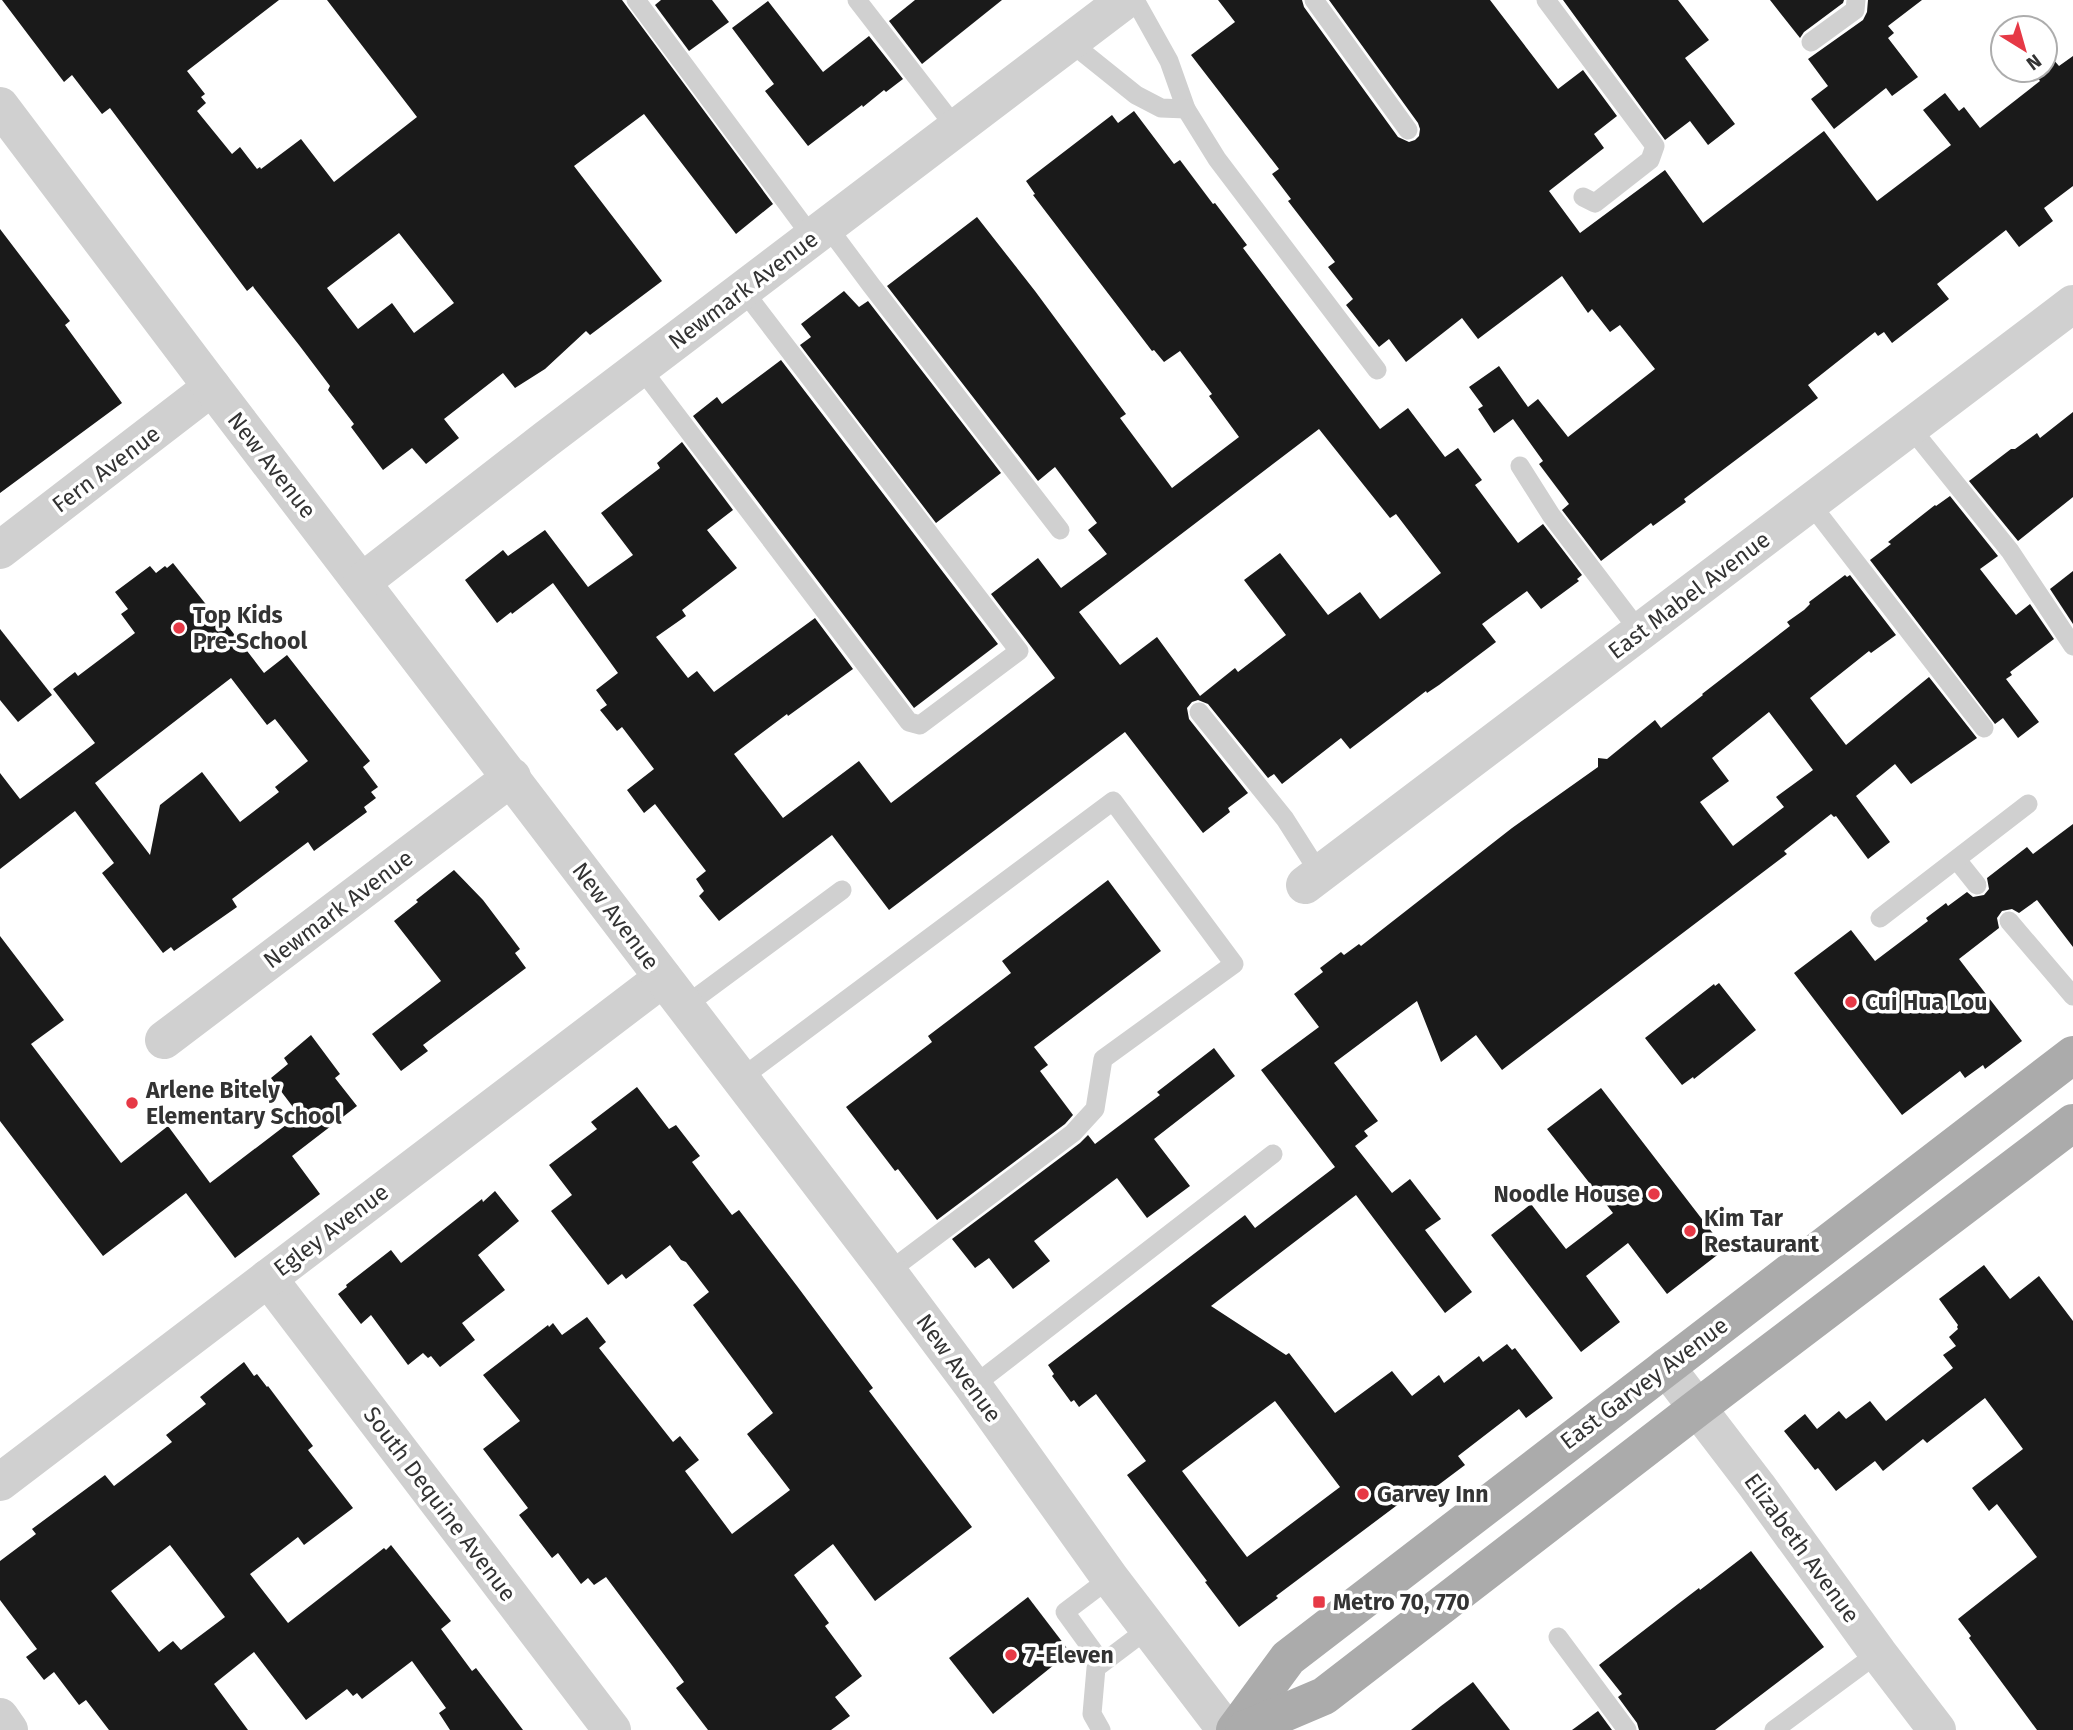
<svg xmlns="http://www.w3.org/2000/svg" width="2073" height="1730" font-family="'Fira Sans',sans-serif">
<style>
.building{fill:#1a1a1a;fill-rule:evenodd}
.lines{fill:none;stroke-linecap:round;stroke-linejoin:round}
.service{stroke:#d0d0d0;stroke-width:19}
.minor{stroke:#d0d0d0;stroke-width:38}
.tertiary{stroke:#d0d0d0;stroke-width:38}
.primary{stroke:#ababab;stroke-width:38}
.poi-dot{fill:#e63946;stroke:#fff;stroke-width:2.5}
.labels{text-anchor:middle;stroke-width:7;stroke-linejoin:round;paint-order:stroke}
.street-label{font-size:23px;fill:#333;stroke:#fff}
.poi-label{font-size:23px;font-weight:bold;fill:#333;stroke:#fff;text-anchor:start}
</style>
<rect width="100%" height="100%" fill="#fff"/>
<g class="building">
<path d="M2,0H279L187,71L205,94L201,97L206,103L197,111L232,154L240,147L257,169L260,167L261,169L301,139L334,182L417,117L327,0H622L773,204L736,234L644,114L574,166L662,281L590,335L586,331L545,369L515,388L503,373L444,419L459,438L426,464L412,448L383,470L351,427L354,424L328,390L330,386L299,345L254,288L253,286L247,291L110,108L102,114L72,75L64,82ZM399,233L454,303L414,333L392,303L358,329L327,288Z"/>
<polygon points="661,0 712,0 729,22 689,51 655,5"/>
<polygon points="915,0 1002,0 922,64 889,21"/>
<polygon points="1218,0 1302,0 1304,7 1398,137 1409,142 1415,140 1419,136 1420,129 1418,123 1329,0 1490,0 1558,89 1583,70 1617,116 1594,134 1604,148 1549,191 1580,233 1665,170 1703,223 1824,131 1877,201 1951,145 1923,110 1945,93 1959,111 1964,107 1980,128 2040,81 2032,70 2045,70 2045,50 2059,66 2073,56 2073,186 2044,208 2053,221 2019,247 2006,230 1937,284 1949,299 1892,343 1884,332 1878,336 1875,332 1808,385 1818,398 1684,499 1686,502 1653,526 1651,523 1601,561 1562,510 1569,504 1539,464 1543,461 1513,419 1494,433 1478,409 1483,406 1469,387 1499,366 1528,407 1538,399 1568,437 1655,369 1620,325 1610,332 1592,309 1588,313 1562,276 1478,339 1462,318 1406,362 1389,339 1379,347 1346,305 1353,299 1328,267 1335,262 1288,201 1291,199 1272,174 1279,169 1191,55 1235,22"/>
<polygon points="1563,0 1678,0 1709,40 1685,58 1735,124 1708,145 1690,121 1665,140"/>
<polygon points="1770,0 1844,0 1843,3 1804,32 1800,38"/>
<polygon points="1868,0 1922,0 1888,26 1894,33 1888,38 1918,77 1892,96 1886,88 1834,129 1811,99 1828,86 1808,59 1863,20 1867,12"/>
<polygon points="768,1 823,72 869,36 903,79 886,92 884,90 863,107 862,105 808,146 765,91 774,84 732,28"/>
<path d="M1134,111L1174,164L1180,160L1213,204L1215,203L1247,245L1243,248L1380,429L1408,408L1445,457L1458,448L1482,480L1475,485L1518,543L1543,524L1582,575L1577,579L1579,581L1541,609L1527,591L1482,624L1496,642L1439,685L1427,693L1426,691L1350,749L1341,738L1282,784L1274,774L1268,778L1208,704L1198,700L1192,702L1187,708L1189,719L1248,793L1228,808L1230,812L1203,833L1125,732L889,910L832,835L719,921L699,896L704,891L696,879L706,871L655,804L644,813L627,790L654,769L622,727L617,731L600,710L607,705L596,690L618,673L553,583L512,614L511,612L497,623L465,580L503,550L508,556L545,530L588,587L633,555L601,513L660,468L657,463L682,442L733,510L707,530L737,568L682,610L686,616L656,637L688,678L697,671L714,692L815,618L853,669L788,716L787,714L734,754L783,818L859,761L891,803L1055,678L991,594L1038,558L1061,588L1107,554L1088,530L1097,523L1055,467L1038,481L887,286L977,217L1035,291L1126,414L1120,418L1172,488L1239,437L1209,396L1212,394L1180,351L1164,362L1154,350L1152,351L1033,195L1035,194L1026,181L1112,115L1118,123ZM1319,429L1390,518L1396,514L1441,573L1380,619L1360,592L1328,615L1280,553L1244,580L1286,635L1238,672L1235,668L1200,696L1157,637L1120,665L1079,612Z"/>
<polygon points="0,229 70,321 65,325 122,403 0,493"/>
<polygon points="844,291 859,307 868,301 1001,473 936,523 800,345 811,337 801,324"/>
<polygon points="781,360 998,644 914,708 693,416 717,397 722,404"/>
<polygon points="2073,412 2073,497 2018,541 1969,481 2011,449 2015,449 2037,433 2040,438"/>
<polygon points="1950,496 1998,556 1980,569 2016,615 2030,604 2054,639 2010,672 2012,675 2006,679 2039,722 2018,738 2003,718 1995,724 1870,560 1891,544 1888,542 1935,505 1936,506"/>
<path d="M173,563L224,627L227,625L264,673L287,655L370,761L363,767L378,787L371,792L376,798L364,807L367,812L314,851L308,842L232,899L237,907L174,951L171,947L163,953L102,873L114,863L75,811L0,869V773L20,799L95,743L53,689L75,672L78,676L135,633L121,614L128,609L115,592L150,566L156,573L165,566L167,568ZM231,678L267,725L275,719L308,761L275,787L279,792L240,822L202,772L160,805L150,855L95,783Z"/>
<polygon points="2073,571 2073,624 2050,589"/>
<path d="M1845,575L1847,577L1850,575L1896,635L1871,653L1869,651L1810,698L1846,745L1929,677L1977,738L1911,784L1895,764L1856,796L1890,842L1868,859L1836,816L1834,817L1831,814L1784,851L1787,854L1502,1070L1476,1035L1441,1062L1417,1001L1334,1063L1378,1121L1364,1131L1368,1136L1355,1146L1392,1193L1410,1179L1441,1219L1425,1230L1472,1292L1445,1313L1356,1195L1211,1306L1286,1355L1289,1353L1335,1413L1392,1371L1412,1396L1439,1375L1444,1383L1479,1356L1483,1362L1507,1344L1512,1350L1515,1348L1553,1398L1526,1418L1519,1409L1458,1456L1465,1465L1417,1501L1412,1494L1276,1596L1278,1598L1239,1627L1205,1582L1207,1581L1127,1475L1146,1461L1096,1394L1079,1407L1074,1400L1071,1402L1052,1376L1054,1374L1048,1365L1245,1215L1255,1228L1335,1167L1261,1070L1319,1027L1294,994L1323,972L1320,968L1341,952L1344,955L1359,944L1361,946L1512,828L1598,767V758L1607,759L1655,720L1661,728L1703,695L1702,694L1790,626L1787,622L1804,610L1810,604L1809,602ZM1769,712L1813,770L1776,797L1784,807L1733,846L1700,802L1729,781L1712,758ZM1275,1401L1340,1487L1247,1557L1182,1471Z"/>
<polygon points="0,629 52,695 18,722 0,700"/>
<polygon points="2073,824 2073,947 2037,900 2019,913 2012,909 2002,911 1997,918 1999,928 1959,959 2022,1041 1985,1069 1983,1065 1965,1078 1960,1071 1902,1115 1794,973 1851,930 1875,961 1928,921 1926,918 1946,903 1948,906 1967,892 1973,897 1984,895 1989,889 1987,878 2027,847 2033,854"/>
<polygon points="454,870 483,900 520,949 515,953 526,968 423,1045 428,1051 401,1071 372,1034 441,981 394,921 418,902 416,900"/>
<polygon points="1108,880 1161,951 1034,1047 1048,1065 1040,1071 1073,1115 1065,1124 937,1220 898,1169 895,1171 846,1107 932,1042 928,1036 1011,973 1002,961"/>
<polygon points="0,936 64,1020 31,1044 121,1163 168,1126 210,1183 299,1115 271,1078 288,1064 284,1058 311,1035 340,1074 335,1078 357,1106 292,1156 320,1194 235,1258 186,1193 103,1256 0,1121"/>
<polygon points="1719,983 1756,1030 1694,1079 1693,1077 1682,1085 1645,1038 1714,984 1715,986"/>
<polygon points="1214,1048 1235,1076 1154,1139 1190,1186 1147,1218 1117,1178 1034,1241 1050,1261 1013,1289 989,1258 975,1268 952,1239 1080,1143 1088,1135 1095,1144 1160,1095 1157,1092"/>
<polygon points="637,1087 669,1129 676,1125 700,1156 692,1162 732,1215 739,1210 797,1286 873,1388 869,1391 972,1527 875,1601 833,1544 794,1575 829,1623 825,1626 862,1676 835,1697 850,1716 831,1730 708,1730 676,1688 684,1682 674,1668 606,1577 594,1585 588,1578 581,1584 558,1553 552,1558 519,1515 528,1508 483,1449 520,1421 483,1375 548,1325 549,1327 553,1323 562,1335 587,1317 606,1342 599,1348 673,1442 680,1436 699,1460 685,1471 732,1534 790,1490 747,1434 773,1413 693,1305 709,1292 686,1262 681,1260 670,1245 626,1279 622,1274 608,1285 551,1211 572,1195 549,1165 597,1129 591,1122"/>
<polygon points="1601,1088 1725,1249 1667,1294 1628,1243 1586,1276 1620,1322 1581,1352 1491,1235 1531,1204 1566,1249 1613,1213 1547,1129"/>
<polygon points="495,1191 519,1221 478,1255 505,1290 462,1323 475,1340 440,1367 431,1356 428,1358 423,1353 408,1365 371,1315 361,1324 338,1294 347,1287 346,1285 391,1250 401,1263 482,1199 483,1202"/>
<polygon points="1984,1265 2010,1299 2039,1276 2073,1321 2073,1730 2037,1730 1969,1638 1971,1636 1958,1619 2037,1557 1997,1504 1989,1511 1972,1488 2023,1449 1985,1398 1927,1443 1923,1439 1883,1471 1875,1461 1836,1491 1818,1468 1815,1470 1784,1431 1805,1414 1817,1429 1839,1411 1846,1419 1870,1401 1886,1421 1953,1368 1943,1355 1956,1346 1949,1337 1958,1329 1957,1327 1958,1325 1939,1299"/>
<path d="M244,1362L254,1376L257,1374L267,1387L268,1386L313,1446L308,1450L353,1508L304,1545L298,1537L250,1574L288,1623L384,1548L386,1550L391,1545L451,1621L441,1629L472,1671L476,1668L523,1730H450L439,1713L446,1708L412,1661L362,1699L357,1693L353,1696L347,1689L306,1720L254,1652L214,1684L248,1730H109L86,1700L79,1705L54,1672L44,1680L26,1657L37,1649L0,1600V1561L36,1534L32,1529L105,1475L114,1486L172,1442L166,1435L206,1404L200,1397ZM170,1545L225,1617L181,1650L173,1641L159,1652L111,1591Z"/>
<polygon points="1751,1551 1824,1647 1715,1730 1639,1730 1637,1723 1618,1697 1622,1694 1599,1665 1678,1604 1699,1588 1700,1590"/>
<polygon points="1028,1597 1070,1652 993,1714 949,1658"/>
<polygon points="1473,1682 1510,1730 1411,1730 1441,1706"/>
<polygon points="1598,1711 1612,1730 1572,1730"/>
</g>
<g class="lines">
<g class="service">
<polyline points="636,0 812,237"/>
<polyline points="857,0 956,128"/>
<polyline points="1135,0 1169,61 1186,109 1217,159 1377,370"/>
<polyline points="1314,0 1408,130"/>
<polyline points="1546,0 1655,146 1650,160 1595,203 1583,197"/>
<polyline points="1070,42 1136,95 1161,108 1186,109"/>
<polyline points="1811,42 1855,10 1856,0"/>
<polyline points="827,226 871,285 1060,530"/>
<polyline points="640,367 909,722 920,725 1019,651 743,290"/>
<polyline points="1910,427 2010,551 2073,646"/>
<polyline points="1520,466 1551,515 1640,632"/>
<polyline points="1810,503 1984,728"/>
<polyline points="1199,712 1285,819 1320,874"/>
<polyline points="1957,860 1977,885"/>
<polyline points="1880,918 2028,804"/>
<polyline points="2009,921 2073,996"/>
<polyline points="685,1006 842,890"/>
<polyline points="740,1079 1113,801 1234,964 1103,1059 1095,1109 1073,1133 888,1272"/>
<polyline points="973,1386 1273,1154"/>
<polyline points="1558,1637 1627,1730"/>
<polyline points="1102,1663 1065,1612 1110,1578"/>
<polyline points="1101,1730 1092,1714 1096,1668 1149,1628"/>
<polyline points="1774,1730 1878,1653"/>
</g>
<g class="minor">
<polyline points="0,550 212,387"/>
<polyline points="1305,885 2073,304"/>
<polyline points="164,1040 512,777"/>
<polyline points="268,1278 612,1730"/>
<polyline points="1666,1367 1757,1486 1878,1653 1937,1730"/>
<polyline points="0,1482 663,978"/>
<polyline points="0,1717 9,1730"/>
</g>
<g class="tertiary">
<polyline points="0,106 212,387 888,1272 973,1386 1110,1578 1226,1730"/>
<polyline points="362,582 545,440 1125,0"/>
</g>
<g class="primary">
<polyline points="1235,1730 1288,1658 2073,1055"/>
<polyline points="1244,1730 1324,1696 1696,1409 2073,1123"/>
</g>
</g>
<g class="poi-dot">
<circle cx="179" cy="628" r="7"/>
<circle cx="1851" cy="1002" r="7"/>
<circle cx="132" cy="1103" r="7"/>
<circle cx="1654" cy="1194" r="7"/>
<circle cx="1690" cy="1231" r="7"/>
<circle cx="1363" cy="1494" r="7"/>
<rect x="1312" y="1595" width="14" height="14" rx="3.5"/>
<circle cx="1011" cy="1655" r="7"/>
</g>
<g class="labels">
<g class="street-label">
<text transform="translate(743 290) rotate(-37)" y="8">Newmark Avenue</text>
<text transform="translate(272 465) rotate(52)" y="8">New Avenue</text>
<text transform="translate(106 469) rotate(-37)" y="8">Fern Avenue</text>
<text transform="translate(1689 595) rotate(-37)" y="8">East Mabel Avenue</text>
<text transform="translate(338 909) rotate(-37)" y="8">Newmark Avenue</text>
<text transform="translate(616 916) rotate(53)" y="8">New Avenue</text>
<text transform="translate(331 1230) rotate(-37)" y="8">Egley Avenue</text>
<text transform="translate(959 1368) rotate(54)" y="8">New Avenue</text>
<text transform="translate(1644 1383) rotate(-37)" y="8">East Garvey Avenue</text>
<text transform="translate(440 1504) rotate(53)" y="8">South Dequine Avenue</text>
<text transform="translate(1802 1548) rotate(54)" y="8">Elizabeth Avenue</text>
</g>
<g class="poi-label">
<text x="193" y="623">Top Kids<tspan x="193" dy="26">Pre-School</tspan></text>
<text x="1865" y="1010">Cui Hua Lou</text>
<text x="146" y="1098">Arlene Bitely<tspan x="146" dy="26">Elementary School</tspan></text>
<text x="1640" y="1202" text-anchor="end">Noodle House</text>
<text x="1704" y="1226">Kim Tar<tspan x="1704" dy="26">Restaurant</tspan></text>
<text x="1377" y="1502">Garvey Inn</text>
<text x="1333" y="1610">Metro 70, 770</text>
<text x="1025" y="1663">7-Eleven</text>
</g>
</g>
<g transform="translate(2024 49) rotate(143)"><circle r="33" fill="#ffffff" stroke="#adadad" stroke-width="2"/>
<path d="M0-5L12 26L0 18L-12 26Z" fill="#e63946"/>
<text y="-10" font-size="19" font-weight="bold" text-anchor="middle" fill="#333333">N</text>
</g>
</svg>
